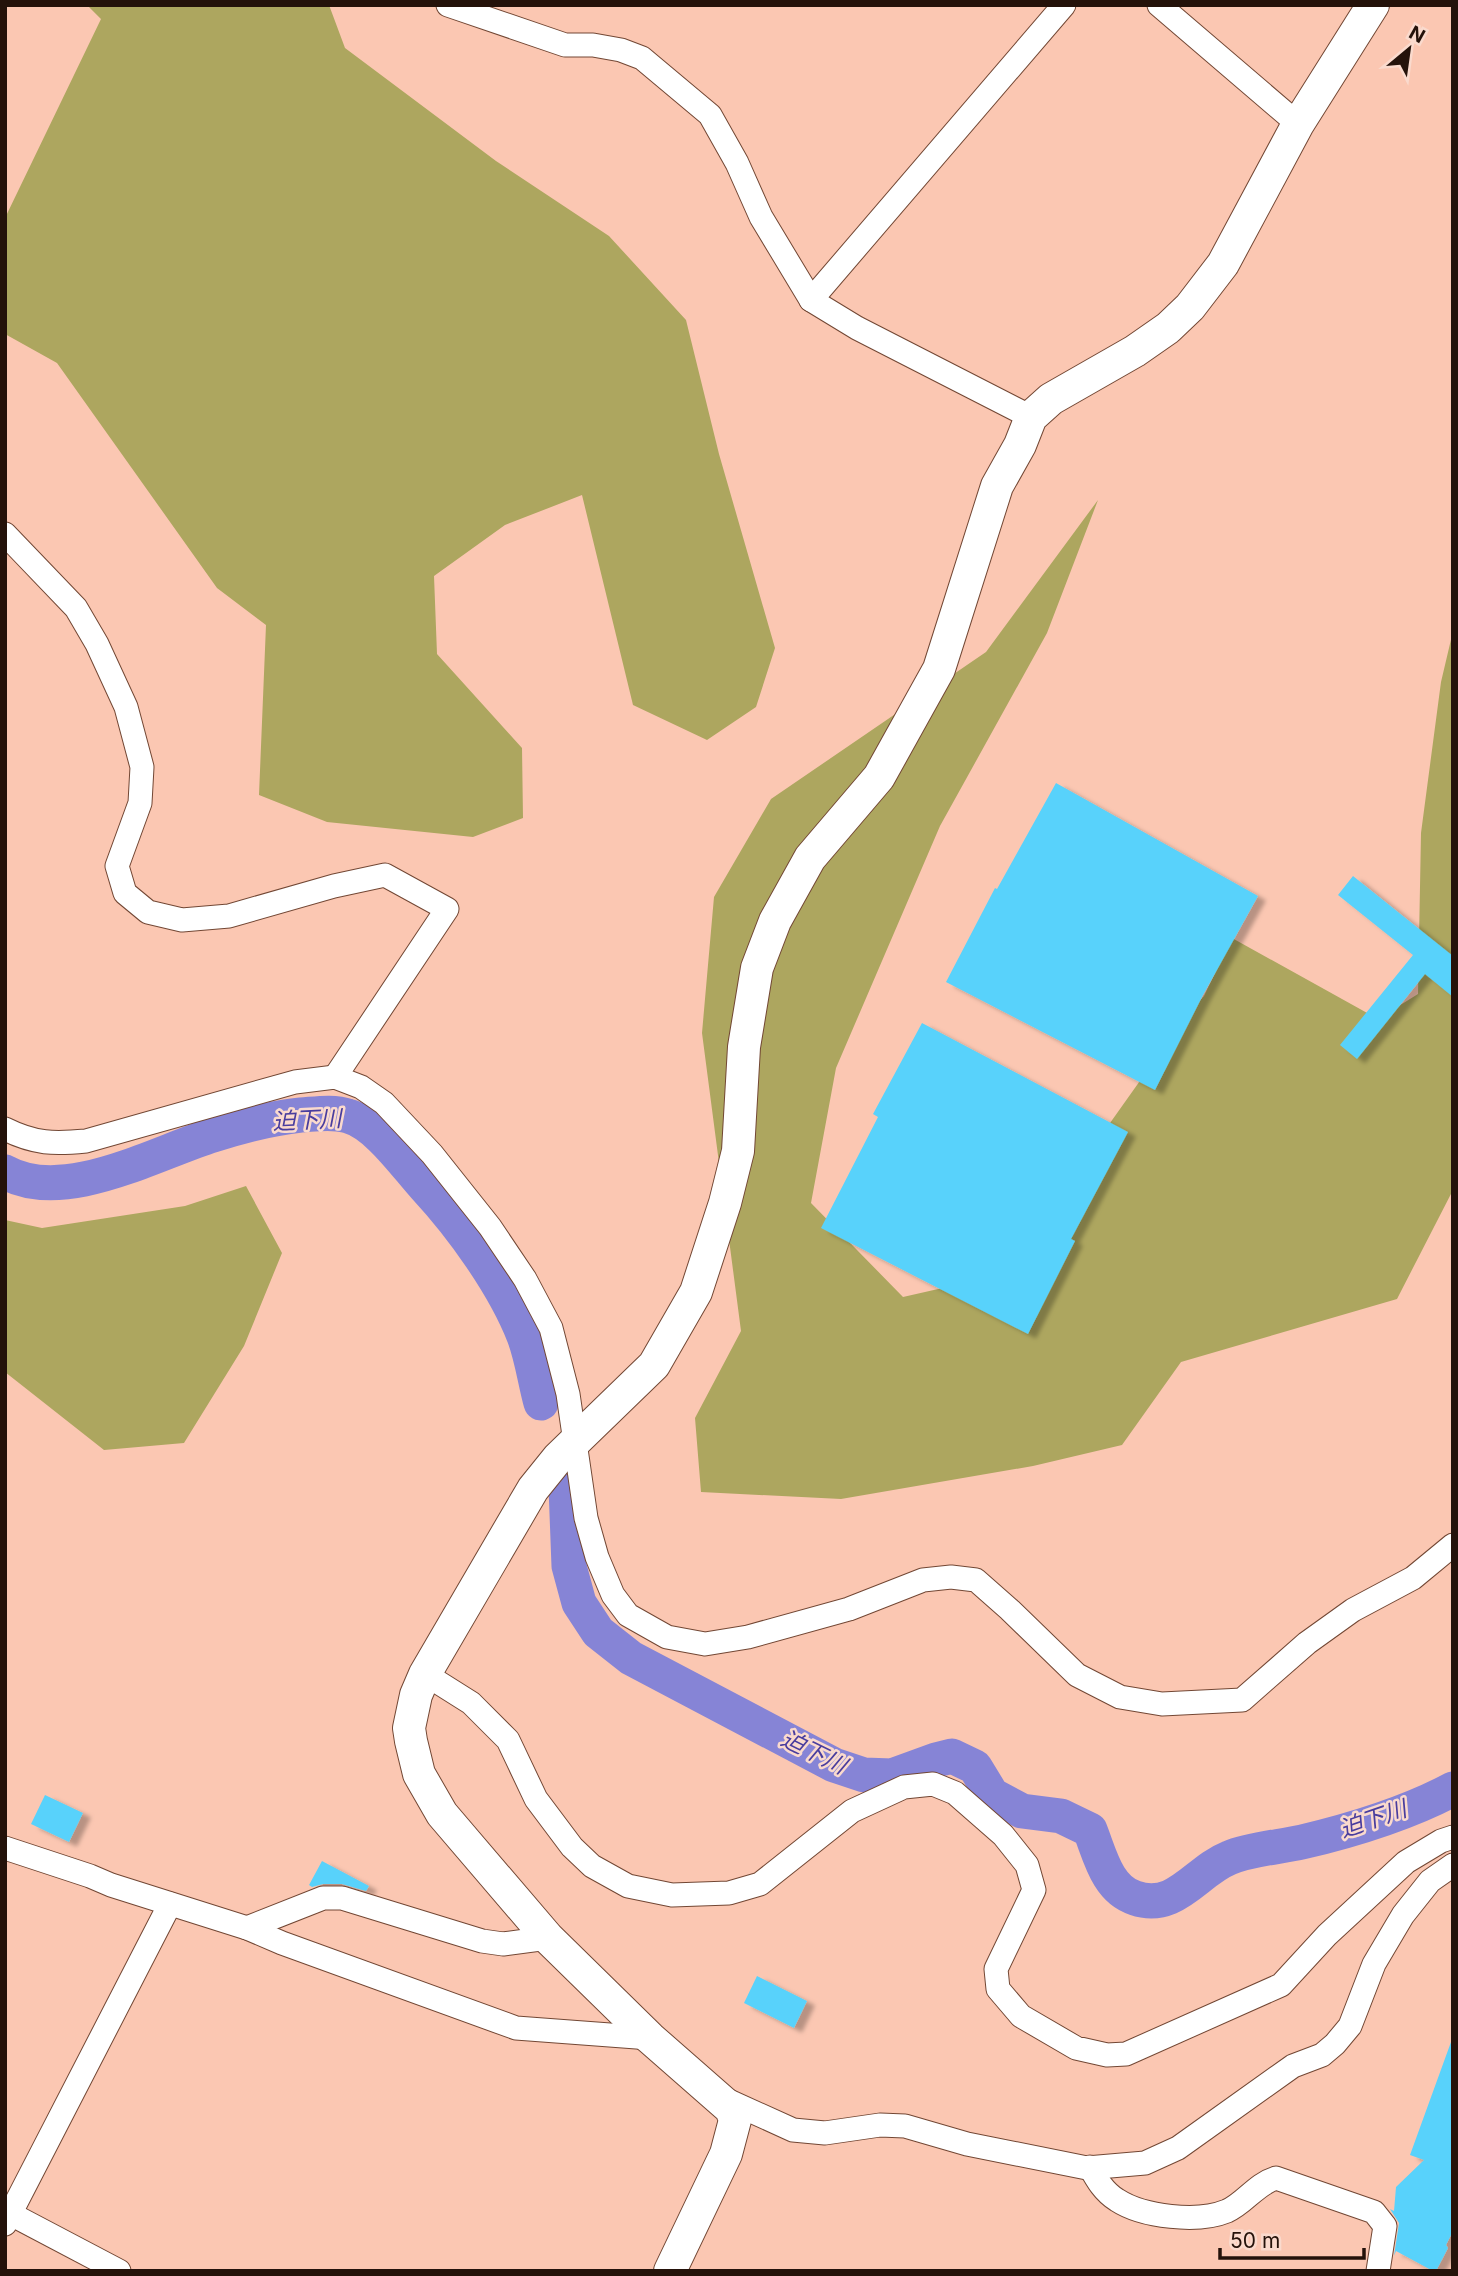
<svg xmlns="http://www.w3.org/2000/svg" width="1458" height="2276" font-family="Inter,'Noto Sans JP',sans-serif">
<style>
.green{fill:#ada65f}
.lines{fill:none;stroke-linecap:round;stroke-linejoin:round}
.river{stroke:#8684d6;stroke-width:35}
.building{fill:#59d2fb;filter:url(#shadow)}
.street-casing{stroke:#724734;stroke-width:25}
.secondary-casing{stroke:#724734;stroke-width:34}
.street{stroke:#fff;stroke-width:23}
.secondary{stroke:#fff;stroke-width:32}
.labels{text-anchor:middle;stroke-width:5;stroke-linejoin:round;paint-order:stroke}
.water-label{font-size:23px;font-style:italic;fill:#493d9e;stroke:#fadacd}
</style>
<defs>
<filter id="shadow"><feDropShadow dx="8" dy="4.5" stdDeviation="2" flood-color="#0004"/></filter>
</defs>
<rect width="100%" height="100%" fill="#fbc7b2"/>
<g class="green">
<polygon points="87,5 329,5 345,48 496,161 609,236 686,320 719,454 775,648 756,707 707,740 633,705 582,495 505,525 434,576 437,654 522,748 523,818 473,837 327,822 259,795 266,625 217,588 57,363 5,334 5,218 101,19"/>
<polygon points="1098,500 1047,633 940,826 836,1068 811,1203 903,1297 1013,1272 1093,1147 1186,1016 1204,996 1232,938 1378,1019 1418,994 1421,833 1441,682 1453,631 1453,1190 1397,1299 1181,1362 1122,1445 1033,1466 841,1499 701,1492 695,1418 741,1331 702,1033 714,897 771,799 986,652"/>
<polygon points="246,1186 282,1253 244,1346 184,1443 104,1450 5,1372 5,1220 42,1228 185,1206"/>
</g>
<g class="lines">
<g class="river">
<path d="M5,1172C64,1205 155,1153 213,1135C241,1126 272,1118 301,1115C316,1114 333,1111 348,1116C377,1124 405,1165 425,1187C462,1227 504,1285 524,1336C532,1357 535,1381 541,1403"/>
<path d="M566,1487L569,1566L579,1603L598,1632L631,1658L834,1765L864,1775L892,1776L936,1760L952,1756L975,1767L992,1795L1022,1811L1061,1816L1090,1830C1100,1855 1107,1889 1135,1898C1176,1912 1196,1871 1229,1858C1250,1849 1280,1847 1302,1842C1353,1830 1406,1814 1453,1789"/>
</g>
</g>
<g class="building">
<polygon points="1056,783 1258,896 1203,995 1155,1090 946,982 995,888 997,889"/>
<polygon points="1353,876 1453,956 1453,997 1425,974 1357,1059 1340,1045 1413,955 1338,895"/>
<polygon points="922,1023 1128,1132 1071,1239 1075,1241 1028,1334 821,1228 878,1117 873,1114"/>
<polygon points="45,1795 83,1813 69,1842 31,1824"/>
<polygon points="322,1861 369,1886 366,1891 342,1884 323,1884 312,1887 309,1885"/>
<polygon points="757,1976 807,2001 794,2028 744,2003"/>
<polygon points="1451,2042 1453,2043 1453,2231 1446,2245 1448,2248 1436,2271 1433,2271 1396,2251 1394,2256 1399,2223 1390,2209 1394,2211 1396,2187 1424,2160 1410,2155"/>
</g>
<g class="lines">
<defs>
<g id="street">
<polyline points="448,5 565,45 593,45 621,50 642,58 710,115 737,163 761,217 811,300 857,328 1031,417"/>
<polyline points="1159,5 1298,124"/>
<polyline points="811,300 1064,5"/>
<polyline points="5,534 76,608 97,644 126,707 142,767 140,803 117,866 125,893 148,912 182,920 229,916 334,886 385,875 447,909 335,1077"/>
<path d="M5,1129C35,1144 54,1144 86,1141L295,1082L335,1077L361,1087L384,1103L432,1154L490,1227L525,1279L551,1328L568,1394L586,1518L597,1557L613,1595L628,1615L667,1637L705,1644L748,1637L849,1609L923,1580L951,1577L976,1580L1010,1610L1077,1675L1120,1697L1162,1704L1242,1700L1307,1643L1353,1610L1413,1578L1453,1545"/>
<polyline points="425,1674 471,1703 508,1740 536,1799 572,1847 592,1866 628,1886 672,1895 729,1893 760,1884 852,1811 904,1787 933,1784 955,1793 1003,1835 1027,1865 1034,1890 996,1969 998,1989 1021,2016 1076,2048 1107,2055 1126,2054 1281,1985 1327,1935 1406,1862 1441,1841 1453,1837"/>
<polyline points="5,1848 90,1876 111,1885 247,1928 282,1943 516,2028 650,2038"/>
<polyline points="247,1928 323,1898 342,1898 482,1941 503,1944 548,1938"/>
<polyline points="720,2097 793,2130 825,2133 880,2125 905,2126 967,2144 1087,2168 1145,2163 1178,2148 1293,2066 1322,2055 1335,2044 1350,2026 1374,1964 1403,1915 1430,1881 1453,1865"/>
<path d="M1090,2167C1097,2180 1104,2192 1117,2200C1143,2217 1198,2223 1227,2211C1245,2203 1256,2184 1276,2178L1374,2212L1385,2226L1378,2271"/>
<polyline points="5,2211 119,2271"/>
<polyline points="5,2224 170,1904"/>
</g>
<polyline id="secondary" points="670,2271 726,2154 735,2120 731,2109 650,2038 548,1938 442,1814 419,1774 411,1741 409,1728 416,1695 425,1674 533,1489 558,1458 654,1365 696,1292 725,1203 738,1151 744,1047 757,968 775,921 810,858 879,777 939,669 997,486 1020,445 1031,417 1051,399 1135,351 1168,328 1190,307 1223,264 1298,124 1373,5"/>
</defs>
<use href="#street" class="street-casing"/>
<use href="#secondary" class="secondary-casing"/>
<use href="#street" class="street"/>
<use href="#secondary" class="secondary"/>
</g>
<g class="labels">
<g class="water-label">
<text transform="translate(307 1120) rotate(-3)" y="8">迫下川</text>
<text transform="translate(814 1752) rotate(26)" y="8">迫下川</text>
<text transform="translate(1373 1819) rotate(-19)" y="8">迫下川</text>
</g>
</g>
<rect width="1458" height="2276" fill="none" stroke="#24120a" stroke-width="14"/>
<g transform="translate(1409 49) rotate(29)" stroke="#fadacd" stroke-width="5" paint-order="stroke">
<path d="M0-5L12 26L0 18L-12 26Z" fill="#24120a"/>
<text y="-10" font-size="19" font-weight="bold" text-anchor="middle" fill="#24120a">N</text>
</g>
<path d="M1220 2248v10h144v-10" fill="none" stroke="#24120a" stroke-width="3.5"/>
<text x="1230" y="2248" font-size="21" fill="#24120a" stroke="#fadacd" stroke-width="5" paint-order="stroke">50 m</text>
</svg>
